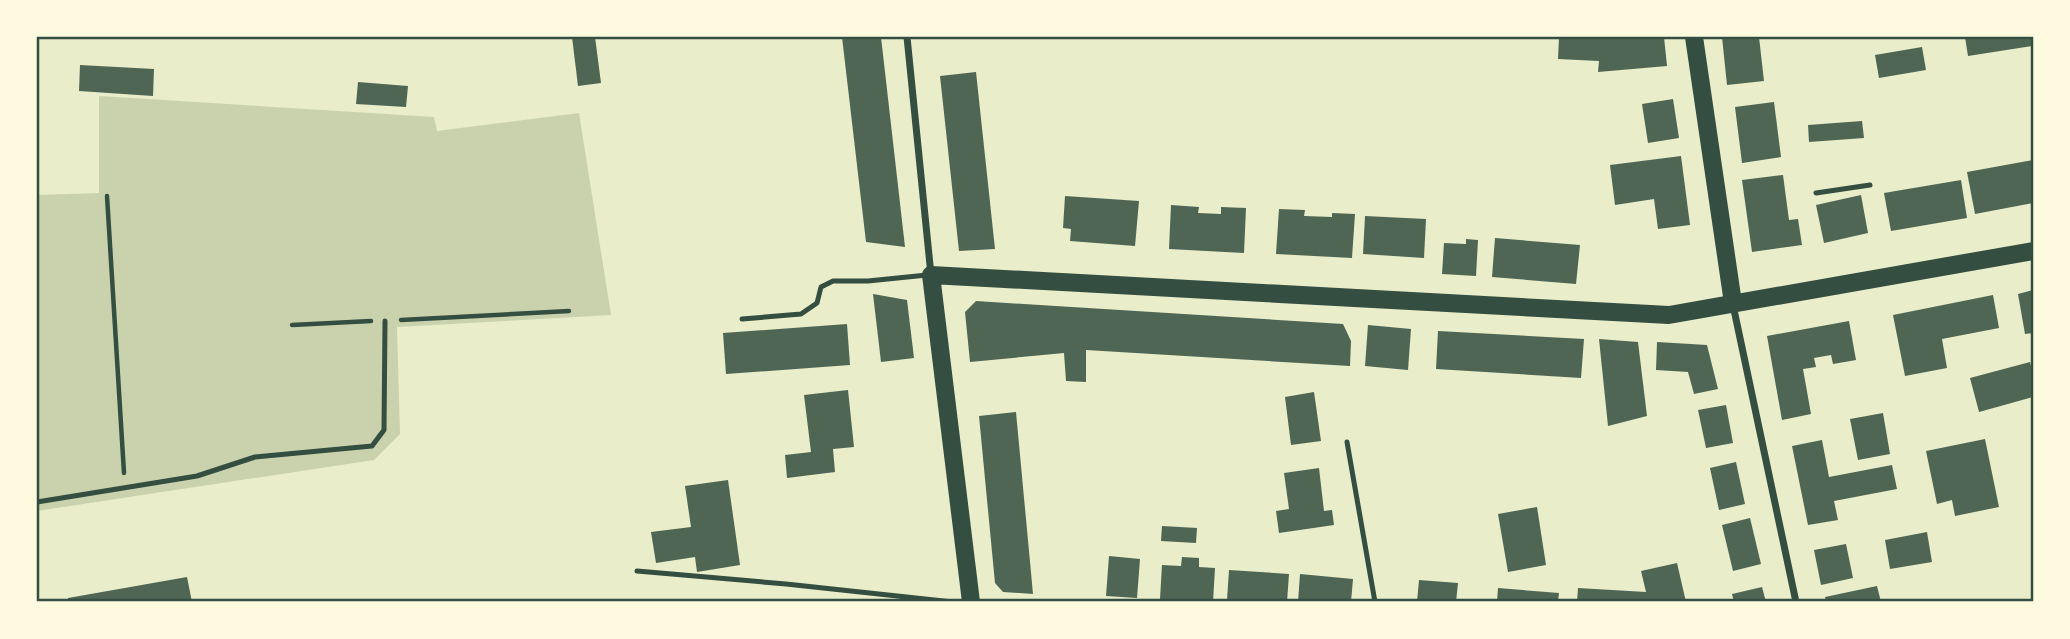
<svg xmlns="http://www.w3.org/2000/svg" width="2070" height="639" font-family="Cabin,sans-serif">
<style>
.green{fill:#cad2ad}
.building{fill:#4f6655}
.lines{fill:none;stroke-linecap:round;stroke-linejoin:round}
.path{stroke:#344e41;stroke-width:4.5}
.service{stroke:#344e41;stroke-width:5}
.minor{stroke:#344e41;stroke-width:7}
.primary{stroke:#344e41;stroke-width:18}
.neatline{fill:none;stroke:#344e41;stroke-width:2.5}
</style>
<rect width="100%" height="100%" fill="#e9edc9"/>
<polygon class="green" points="99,96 434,117 437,131 579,113 611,315 397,327 400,434 374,460 37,511 37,195 99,193"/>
<g class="building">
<polygon points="572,37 595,37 601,83 578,86"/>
<polygon points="842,37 881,37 905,247 866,242"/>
<polygon points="1559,37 1664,37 1667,66 1598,72 1599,61 1558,59"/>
<polygon points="1722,37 1759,37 1764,81 1727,85"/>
<polygon points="1965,37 2031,37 2032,46 1968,56"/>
<polygon points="1922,47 1926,70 1879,78 1875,55"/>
<polygon points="80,65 154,69 153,96 79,91"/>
<polygon points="976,72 995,249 959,251 940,76"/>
<polygon points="358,82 408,86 406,107 356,104"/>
<polygon points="1673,99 1679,138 1648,143 1642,104"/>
<polygon points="1774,102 1781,157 1742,163 1735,107"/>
<polygon points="1862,121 1864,138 1809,142 1808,125"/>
<polygon points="1681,156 1690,225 1658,229 1654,199 1615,205 1610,165"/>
<polygon points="2033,160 2033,203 1975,214 1967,172"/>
<polygon points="1783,175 1789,220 1798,219 1802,245 1752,252 1742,180"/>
<polygon points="1961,180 1967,218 1891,231 1884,193"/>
<polygon points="1861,195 1868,233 1824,243 1816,205"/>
<polygon points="1065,196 1139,201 1135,246 1070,241 1071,229 1063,228"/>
<polygon points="1171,205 1199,207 1198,213 1221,214 1221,207 1246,208 1244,253 1169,249"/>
<polygon points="1279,209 1305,210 1304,216 1332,217 1332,213 1355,214 1352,258 1276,254"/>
<polygon points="1365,216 1426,219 1424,258 1363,254"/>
<polygon points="1495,238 1580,245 1576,284 1492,277"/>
<polygon points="1466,239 1478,240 1476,276 1442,274 1444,243 1466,244"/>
<polygon points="2033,290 2033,333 2025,334 2018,294"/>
<polygon points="873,294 907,300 914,358 881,362"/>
<polygon points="1993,295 1999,328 1942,339 1947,368 1905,376 1893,315"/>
<polygon points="976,301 1343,324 1351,341 1350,366 1086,350 1086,382 1066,381 1064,353 970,362 965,312"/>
<polygon points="1849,321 1856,360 1833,364 1831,355 1814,358 1816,367 1803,369 1811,414 1782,420 1767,336"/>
<polygon points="847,324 850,365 726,374 723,333"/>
<polygon points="1368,325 1411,329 1408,370 1365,366"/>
<polygon points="1438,331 1584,339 1581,378 1436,369"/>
<polygon points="1599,339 1638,342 1647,416 1608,426"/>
<polygon points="1657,342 1707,345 1718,389 1694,394 1688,372 1656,370"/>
<polygon points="2030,362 2033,374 2033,397 1979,412 1970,378"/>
<polygon points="848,390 854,447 833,449 835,472 787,478 785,455 811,452 804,395"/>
<polygon points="1314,392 1321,441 1291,445 1285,397"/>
<polygon points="1726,405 1733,443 1706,448 1698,410"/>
<polygon points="1016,412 1033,594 1003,592 995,583 979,416"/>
<polygon points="1883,413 1890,454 1858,460 1850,419"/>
<polygon points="1985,439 1999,507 1955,516 1952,500 1937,504 1926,451"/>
<polygon points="1822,440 1829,477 1892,465 1897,489 1834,501 1838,520 1808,525 1792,446"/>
<polygon points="1736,462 1745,504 1719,510 1710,468"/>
<polygon points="1319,468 1324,511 1332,510 1334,525 1279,533 1276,511 1289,509 1284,473"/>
<polygon points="728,480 740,565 697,572 695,557 656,563 651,532 691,527 685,486"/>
<polygon points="1537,507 1546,565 1508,572 1498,514"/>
<polygon points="1750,518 1761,564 1733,571 1722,525"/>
<polygon points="1162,526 1197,528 1196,543 1161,541"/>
<polygon points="1927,532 1932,562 1890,569 1885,540"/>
<polygon points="1846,544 1853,578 1821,585 1814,550"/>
<polygon points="1109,556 1140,559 1137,598 1106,596"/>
<polygon points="1182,557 1199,558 1199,567 1215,568 1213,602 1160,599 1162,565 1181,566"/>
<polygon points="1677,563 1686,602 1577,602 1578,588 1646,592 1641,571"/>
<polygon points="1229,570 1289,574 1287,602 1227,600"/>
<polygon points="1300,574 1353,579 1351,602 1298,602"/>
<polygon points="187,577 192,602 68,602 68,598"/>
<polygon points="1419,580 1458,583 1456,602 1417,602"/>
<polygon points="1877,586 1881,602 1826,602 1825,597"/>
<polygon points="1762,587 1766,602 1734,602 1732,594"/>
<polygon points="1498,588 1559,593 1558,602 1497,602"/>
</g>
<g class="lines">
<g class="path">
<polyline points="107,196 124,473"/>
<polyline points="401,320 569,311"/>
<polyline points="292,325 371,321"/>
</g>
<g class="service">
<polyline points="1816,193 1870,185"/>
<polyline points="742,319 801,314 817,303 821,287 833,281 868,281 927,275"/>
<polyline points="1347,442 1375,602"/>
<polyline points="37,502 197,476 255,457 372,446 384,430 385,321"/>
<polyline points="637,571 786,584 953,602"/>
</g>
<g class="minor">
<polyline points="907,37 931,275"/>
<polyline points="1733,305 1796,602"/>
</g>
<g class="primary">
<polyline points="1694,37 1733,303"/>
<polyline points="971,602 931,275 1669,315 2033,251"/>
</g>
</g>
<rect width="2070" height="639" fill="none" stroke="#fefae0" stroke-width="77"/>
<rect x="38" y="38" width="1994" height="562" class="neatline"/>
</svg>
